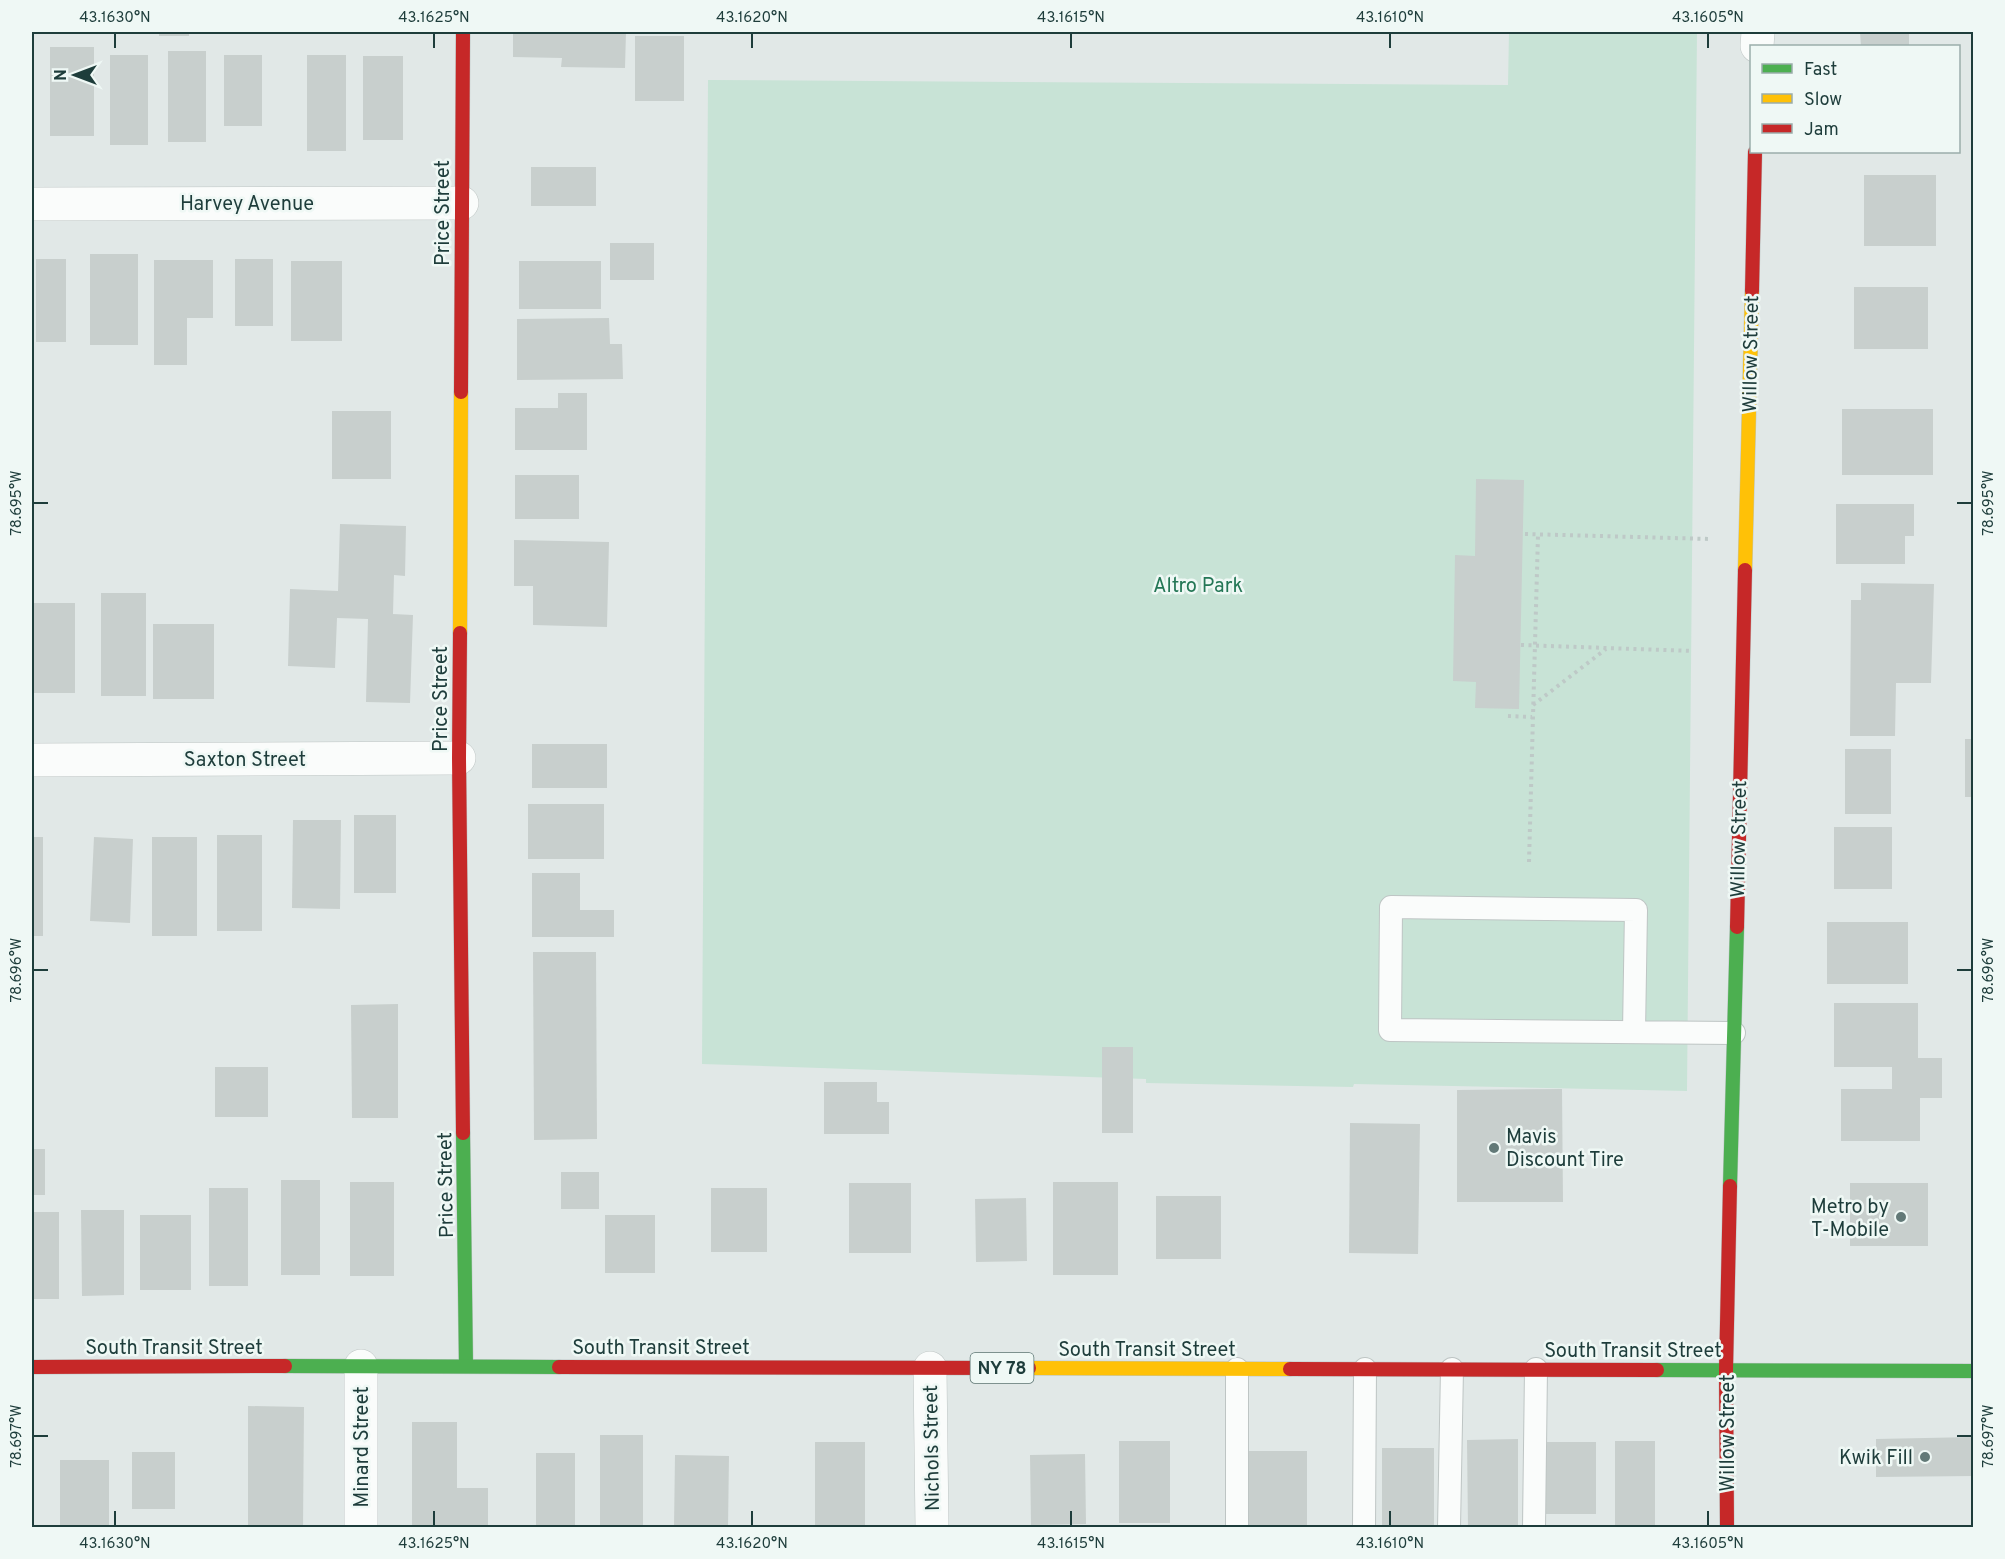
<svg xmlns="http://www.w3.org/2000/svg" width="2005" height="1559" font-family="Overpass,sans-serif">
<style>
.green{fill:#c8e3d6}
.building{fill:#c8cfcd}
.lines{fill:none;stroke-linecap:round;stroke-linejoin:round}
.lane-casing{stroke:#bec5c4;stroke-width:24}
.street-casing{stroke:#bec5c4;stroke-width:34}
.fast-casing{stroke:#bdc6c5;stroke-width:15}
.slow-casing{stroke:#bdc6c5;stroke-width:15}
.jam-casing{stroke:#bdc6c5;stroke-width:15}
.path{stroke:#bec9c7;stroke-width:4;stroke-dasharray:3 4.5;stroke-linecap:butt}
.lane{stroke:#fafcfb;stroke-width:22}
.street{stroke:#fafcfb;stroke-width:33}
.fast{stroke:#4caf50;stroke-width:14}
.slow{stroke:#ffc107;stroke-width:14}
.jam{stroke:#c62828;stroke-width:14}
.ticks{fill:none;stroke:#1e3d3b;stroke-width:2}
.poi-dot{fill:#627977;stroke:#eff8f5;stroke-width:2}
.labels{text-anchor:middle;stroke-width:5;stroke-linejoin:round;paint-order:stroke}
.shield{fill:#eff8f5;stroke:#5d7573;stroke-width:1.5}
.shield-label{font-size:18px;font-weight:bold;fill:#1e3d3b}
.street-label{font-size:20px;fill:#1e3d3b;stroke:#eff8f5}
.park-label{font-size:20px;fill:#247756;stroke:#eff8f5}
.poi-label{font-size:20px;fill:#1e3d3b;stroke:#eff8f5;text-anchor:end}
.neatline{fill:none;stroke:#1e3d3b;stroke-width:2}
.ticks-label{font-size:15px;text-anchor:middle;fill:#1e3d3b}
</style>
<rect width="100%" height="100%" fill="#e1e8e7"/>
<polygon class="green" points="1509,32 1697,32 1687,1091 1354,1084 1353,1087 1146,1083 1146,1079 702,1064 708,80 1508,85"/>
<g class="building">
<rect x="159" y="32" width="30" height="4"/>
<polygon points="513,32 626,32 625,68 561,67 562,58 513,57"/>
<polygon points="1860,32 1909,32 1909,46 1861,46"/>
<rect x="635" y="36" width="49" height="65"/>
<rect x="50" y="47" width="44" height="89"/>
<rect x="168" y="51" width="38" height="91"/>
<rect x="110" y="55" width="38" height="90"/>
<rect x="224" y="55" width="38" height="71"/>
<rect x="307" y="55" width="39" height="96"/>
<rect x="363" y="56" width="40" height="84"/>
<rect x="531" y="167" width="65" height="39"/>
<rect x="1864" y="175" width="72" height="71"/>
<rect x="610" y="243" width="44" height="37"/>
<rect x="90" y="254" width="48" height="91"/>
<rect x="36" y="259" width="30" height="83"/>
<rect x="235" y="259" width="38" height="67"/>
<polygon points="154,260 213,260 213,318 187,318 187,365 154,365"/>
<rect x="291" y="261" width="51" height="80"/>
<rect x="519" y="261" width="82" height="48"/>
<rect x="1854" y="287" width="74" height="62"/>
<polygon points="609,318 610,344 622,344 623,379 517,380 517,319"/>
<polygon points="558,393 587,393 587,450 515,450 515,408 558,408"/>
<rect x="1842" y="409" width="91" height="66"/>
<rect x="332" y="411" width="59" height="68"/>
<rect x="515" y="475" width="64" height="44"/>
<polygon points="1476,479 1524,480 1519,709 1475,708 1476,682 1453,681 1455,555 1475,556"/>
<polygon points="1836,504 1914,504 1914,536 1905,536 1905,564 1836,564"/>
<polygon points="340,524 406,526 405,576 394,575 393,614 413,615 410,703 366,702 368,619 337,618 335,668 288,666 290,589 338,591"/>
<polygon points="514,540 609,542 607,627 533,625 533,586 514,586"/>
<polygon points="1861,583 1934,584 1931,683 1896,683 1895,736 1850,736 1851,600 1861,600"/>
<rect x="101" y="593" width="45" height="103"/>
<rect x="32" y="603" width="43" height="90"/>
<rect x="153" y="624" width="61" height="75"/>
<rect x="1965" y="739" width="9" height="58"/>
<rect x="532" y="744" width="75" height="44"/>
<rect x="1845" y="749" width="46" height="65"/>
<rect x="528" y="804" width="76" height="55"/>
<rect x="354" y="815" width="42" height="78"/>
<polygon points="293,820 341,820 340,909 292,908"/>
<rect x="1834" y="827" width="58" height="62"/>
<rect x="217" y="835" width="45" height="96"/>
<rect x="32" y="837" width="11" height="99"/>
<polygon points="94,837 133,839 130,923 90,921"/>
<rect x="152" y="837" width="45" height="99"/>
<polygon points="532,873 580,873 580,910 614,910 614,937 532,937"/>
<rect x="1827" y="922" width="81" height="62"/>
<polygon points="533,952 596,952 597,1139 534,1140"/>
<polygon points="1834,1003 1918,1003 1918,1058 1942,1058 1942,1098 1920,1098 1920,1141 1841,1141 1841,1089 1892,1089 1892,1067 1834,1067"/>
<polygon points="398,1004 398,1118 352,1118 351,1005"/>
<rect x="1102" y="1047" width="31" height="86"/>
<rect x="215" y="1067" width="53" height="50"/>
<polygon points="824,1082 877,1082 877,1102 889,1102 889,1134 824,1134"/>
<polygon points="1562,1089 1563,1202 1457,1202 1457,1090"/>
<polygon points="1350,1123 1420,1124 1418,1254 1349,1253"/>
<rect x="32" y="1149" width="13" height="46"/>
<rect x="561" y="1172" width="38" height="37"/>
<rect x="281" y="1180" width="39" height="95"/>
<rect x="350" y="1182" width="44" height="94"/>
<rect x="1053" y="1182" width="65" height="93"/>
<rect x="849" y="1183" width="62" height="70"/>
<rect x="1850" y="1183" width="78" height="63"/>
<rect x="209" y="1188" width="39" height="98"/>
<rect x="711" y="1188" width="56" height="64"/>
<rect x="1156" y="1196" width="65" height="63"/>
<polygon points="1026,1198 1027,1261 976,1262 975,1199"/>
<polygon points="81,1210 124,1210 124,1295 82,1296"/>
<rect x="32" y="1212" width="27" height="87"/>
<rect x="140" y="1215" width="51" height="75"/>
<rect x="605" y="1215" width="50" height="58"/>
<polygon points="248,1406 304,1407 303,1528 248,1528"/>
<polygon points="412,1422 457,1422 457,1488 488,1488 488,1528 412,1528"/>
<rect x="600" y="1435" width="43" height="93"/>
<polygon points="1974,1437 1974,1476 1876,1477 1876,1439"/>
<polygon points="1518,1439 1518,1528 1468,1528 1467,1440"/>
<rect x="1119" y="1441" width="51" height="82"/>
<rect x="1615" y="1441" width="40" height="87"/>
<rect x="815" y="1442" width="50" height="86"/>
<rect x="1546" y="1442" width="50" height="72"/>
<rect x="1382" y="1448" width="52" height="80"/>
<rect x="1248" y="1451" width="59" height="77"/>
<rect x="132" y="1452" width="43" height="57"/>
<rect x="536" y="1453" width="39" height="75"/>
<polygon points="1085,1454 1086,1524 1031,1525 1030,1455"/>
<polygon points="675,1455 729,1456 728,1528 674,1528"/>
<rect x="60" y="1460" width="49" height="68"/>
</g>
<g class="lines">
<defs>
<g id="lane">
<polyline points="1634,1032 1636,910 1391,907 1390,1030 1734,1033"/>
<polyline points="1237,1369 1237,1528"/>
<polyline points="1364,1528 1365,1369"/>
<polyline points="1449,1528 1452,1369"/>
<polyline points="1534,1528 1536,1369"/>
</g>
<g id="street">
<polyline points="1757,46 1758,32"/>
<polyline points="32,204 462,203"/>
<polyline points="32,760 459,758"/>
<polyline points="361,1366 361,1528"/>
<polyline points="930,1368 932,1528"/>
</g>
<g id="fast">
<polyline points="463,1133 466,1366"/>
<polyline points="1730,1186 1737,927"/>
<polyline points="285,1366 559,1367"/>
<polyline points="1657,1370 1974,1371"/>
</g>
<g id="slow">
<polyline points="1745,570 1752,291"/>
<polyline points="460,633 461,392"/>
<polyline points="1029,1368 1290,1369"/>
</g>
<g id="jam">
<polyline points="1752,291 1755,152"/>
<polyline points="461,392 463,32"/>
<polyline points="460,633 459,758 463,1133"/>
<polyline points="1737,927 1745,570"/>
<polyline points="32,1367 285,1366"/>
<polyline points="559,1367 1029,1368"/>
<polyline points="1290,1369 1657,1370"/>
<polyline points="1727,1528 1726,1370 1730,1186"/>
</g>
</defs>
<use href="#lane" class="lane-casing"/>
<use href="#street" class="street-casing"/>
<use href="#fast" class="fast-casing"/>
<use href="#slow" class="slow-casing"/>
<use href="#jam" class="jam-casing"/>
<g class="path">
<polyline points="1525,534 1710,539"/>
<polyline points="1521,645 1693,651"/>
<polyline points="1533,705 1606,649"/>
<polyline points="1508,716 1532,717"/>
<polyline points="1529,862 1538,535"/>
</g>
<use href="#lane" class="lane"/>
<use href="#street" class="street"/>
<use href="#fast" class="fast"/>
<use href="#slow" class="slow"/>
<use href="#jam" class="jam"/>
</g>
<path class="ticks" d="M115,33V48M434,33V48M752,33V48M1071,33V48M1390,33V48M1708,33V48M33,503H48M1957,503H1972M33,970H48M1957,970H1972M33,1436H48M1957,1436H1972M115,1511V1526M434,1511V1526M752,1511V1526M1071,1511V1526M1390,1511V1526M1708,1511V1526"/>
<g class="poi-dot">
<circle cx="1494" cy="1148" r="6"/>
<circle cx="1901" cy="1217" r="6"/>
<circle cx="1925" cy="1457" r="6"/>
</g>
<g class="labels">
<rect class="shield" x="970.5" y="1353" width="63" height="30" rx="4.5"/>
<g class="shield-label">
<text x="1002" y="1374">NY 78</text>
</g>
<g class="street-label">
<text x="247" y="210">Harvey Avenue</text>
<text transform="translate(442 213) rotate(-90)" y="7">Price Street</text>
<text transform="translate(1750 354) rotate(-89)" y="7">Willow Street</text>
<text transform="translate(440 699) rotate(-90)" y="7">Price Street</text>
<text x="245" y="766">Saxton Street</text>
<text transform="translate(1738 839) rotate(-89)" y="7">Willow Street</text>
<text transform="translate(445 1185) rotate(-91)" y="7">Price Street</text>
<text x="174" y="1354">South Transit Street</text>
<text x="661" y="1354">South Transit Street</text>
<text x="1147" y="1356">South Transit Street</text>
<text x="1633" y="1357">South Transit Street</text>
<text transform="translate(1727 1433) rotate(-90)" y="7">Willow Street</text>
<text transform="translate(361 1447) rotate(-90)" y="7">Minard Street</text>
<text transform="translate(931 1448) rotate(-91)" y="7">Nichols Street</text>
</g>
<g class="park-label">
<text x="1198" y="592">Altro Park</text>
</g>
<g class="poi-label">
<text x="1506" y="1143" text-anchor="start">Mavis<tspan x="1506" dy="23">Discount Tire</tspan></text>
<text x="1889" y="1213">Metro by<tspan x="1889" dy="23">T-Mobile</tspan></text>
<text x="1913" y="1464">Kwik Fill</text>
</g>
</g>
<rect width="2005" height="1559" fill="none" stroke="#eff8f5" stroke-width="66"/>
<rect x="1750" y="45" width="210" height="108" fill="#eff8f5" stroke="#9badab" stroke-width="1.5"/>
<rect x="1762" y="64" width="30" height="9" fill="#4caf50" stroke="#9badab" stroke-width="1.5"/>
<text x="1804" y="75" font-size="18" fill="#1e3d3b">Fast</text>
<rect x="1762" y="94" width="30" height="9" fill="#ffc107" stroke="#9badab" stroke-width="1.5"/>
<text x="1804" y="105" font-size="18" fill="#1e3d3b">Slow</text>
<rect x="1762" y="124" width="30" height="9" fill="#c62828" stroke="#9badab" stroke-width="1.5"/>
<text x="1804" y="135" font-size="18" fill="#1e3d3b">Jam</text>
<g transform="translate(75 75) rotate(270)" stroke="#eff8f5" stroke-width="4.5" paint-order="stroke">
<path d="M0-4.5L10 22L0 15L-10 22Z" fill="#1e3d3b"/>
<text y="-9" font-size="16" font-weight="bold" text-anchor="middle" fill="#1e3d3b">N</text>
</g>
<rect x="33" y="33" width="1939" height="1493" class="neatline"/>
<g class="ticks-label">
<text x="115" y="22">43.1630°N</text>
<text x="434" y="22">43.1625°N</text>
<text x="752" y="22">43.1620°N</text>
<text x="1071" y="22">43.1615°N</text>
<text x="1390" y="22">43.1610°N</text>
<text x="1708" y="22">43.1605°N</text>
<text transform="translate(1988 503) rotate(-90)" y="5">78.695°W</text>
<text transform="translate(16 503) rotate(-90)" y="5">78.695°W</text>
<text transform="translate(1988 970) rotate(-90)" y="5">78.696°W</text>
<text transform="translate(16 970) rotate(-90)" y="5">78.696°W</text>
<text transform="translate(1988 1436) rotate(-90)" y="5">78.697°W</text>
<text transform="translate(16 1436) rotate(-90)" y="5">78.697°W</text>
<text x="115" y="1548">43.1630°N</text>
<text x="434" y="1548">43.1625°N</text>
<text x="752" y="1548">43.1620°N</text>
<text x="1071" y="1548">43.1615°N</text>
<text x="1390" y="1548">43.1610°N</text>
<text x="1708" y="1548">43.1605°N</text>
</g>
</svg>
